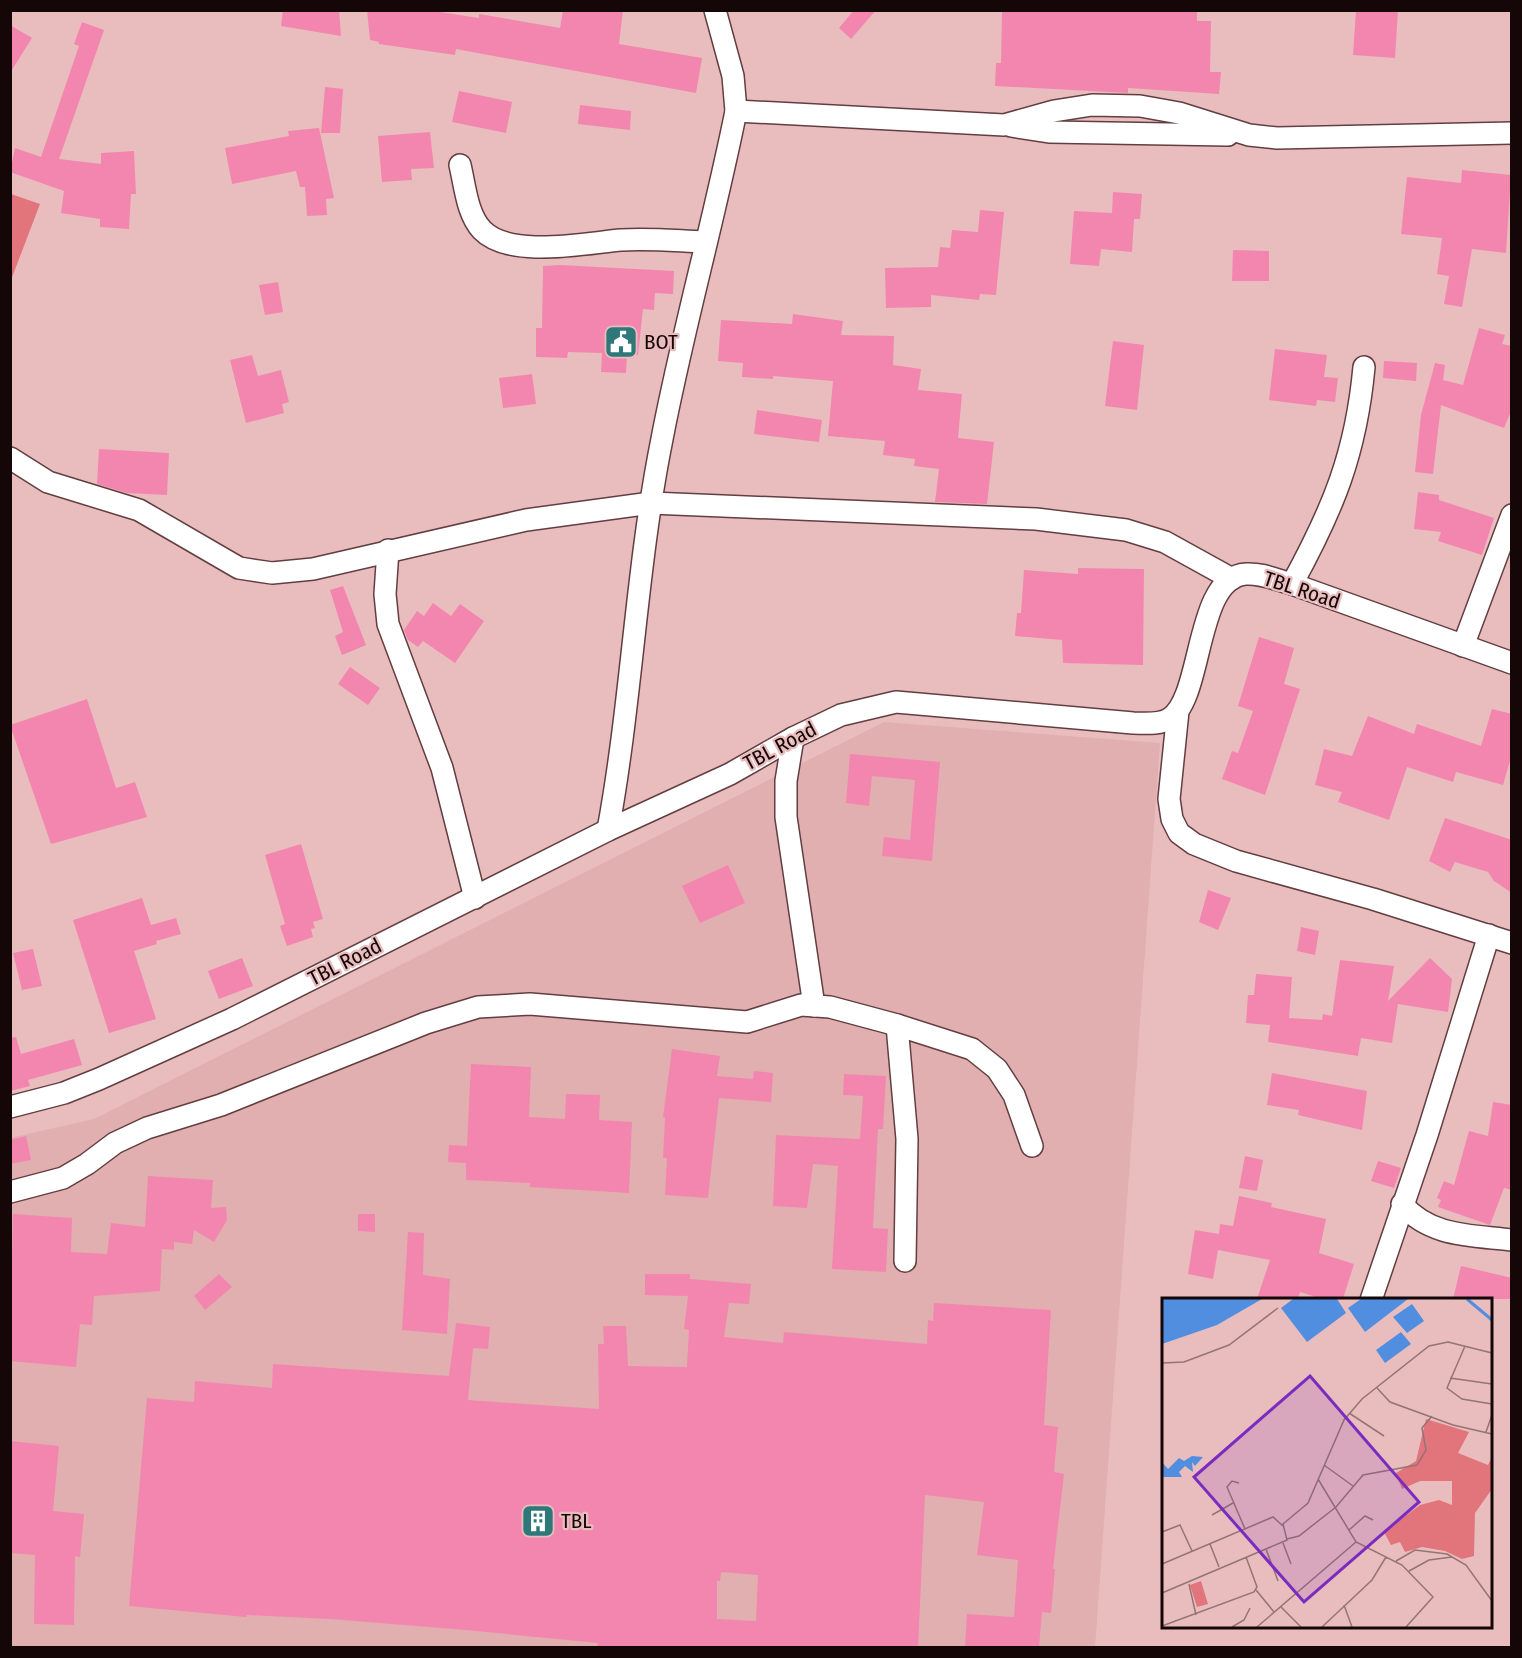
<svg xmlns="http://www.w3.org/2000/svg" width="1522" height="1658" font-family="'Fira Sans Condensed',sans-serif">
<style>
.built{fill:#e1afb0}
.green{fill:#e2747c}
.building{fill:#f386af;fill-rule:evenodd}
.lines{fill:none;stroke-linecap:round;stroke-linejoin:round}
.minor-casing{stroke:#623e40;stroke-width:24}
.minor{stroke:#fff;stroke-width:21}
.labels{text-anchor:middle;stroke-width:4.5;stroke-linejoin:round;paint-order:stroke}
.poi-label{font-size:21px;fill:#150708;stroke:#e9bdbe;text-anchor:start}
.street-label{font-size:21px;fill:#150708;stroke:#e9bdbe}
.inset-river{fill:none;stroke:#528ee0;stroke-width:3}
.inset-road{fill:none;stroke:#947475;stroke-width:1.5}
.view{fill:#7b2cbf;fill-opacity:0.15;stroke:#7b2cbf;stroke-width:3}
.inset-edge{fill:none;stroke:#150708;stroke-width:3}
</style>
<rect width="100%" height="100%" fill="#e9bdbe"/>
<polygon class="built" points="884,722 1160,743 1095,1647 11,1647 10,1138 94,1119"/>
<polygon class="green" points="11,194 40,204 11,280 10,194"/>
<g class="building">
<polygon points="283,10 339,10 341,36 281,26"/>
<polygon points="367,10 427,10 479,18 479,14 560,28 563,10 623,10 619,44 702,58 696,93 456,49 455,55 379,44 379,42 370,40"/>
<polygon points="854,10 876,10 851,39 839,28"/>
<polygon points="1002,10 1197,10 1197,21 1211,21 1210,72 1221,72 1219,94 1128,88 1128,93 995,86 996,63 1001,63"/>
<polygon points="1356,10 1398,10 1395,58 1353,55"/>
<polygon points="82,22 104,30 59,159 101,164 101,153 134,151 136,194 131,194 129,229 100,227 100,219 61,213 64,191 10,172 15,148 41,157 79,46 74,44"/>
<polygon points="10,25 32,38 10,73"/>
<polygon points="325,87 343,89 340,133 321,133"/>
<polygon points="459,91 512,102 506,133 452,122"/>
<polygon points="580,105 631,111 630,130 578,124"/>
<polygon points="319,128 334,198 326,199 327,215 307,216 305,187 300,187 296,171 232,184 225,148 289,136 288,131"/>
<polygon points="430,132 434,168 411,169 412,180 382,182 378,136"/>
<polygon points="1462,170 1511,175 1506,253 1472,249 1462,307 1444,304 1449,276 1437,274 1442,238 1401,234 1407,177 1461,183"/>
<polygon points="1113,192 1142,194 1140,219 1134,219 1132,252 1101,249 1099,266 1070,264 1074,211 1112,213"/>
<polygon points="980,210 1004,212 996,295 980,294 979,300 931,295 931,307 886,308 885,268 938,267 940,247 950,248 952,230 978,232"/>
<polygon points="1233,250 1269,251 1269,281 1232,281"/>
<polygon points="560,265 674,271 673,294 655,293 654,310 643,309 638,355 627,354 626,373 601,372 602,353 568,352 567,358 536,357 536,328 542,328 543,266"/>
<polygon points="278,282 283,312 265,315 259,285"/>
<polygon points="793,314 843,321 841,335 894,336 893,365 921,369 918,390 962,394 958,438 994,442 987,504 935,502 939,469 914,466 915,459 883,455 885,441 828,436 833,381 773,376 773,379 742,377 743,363 718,361 721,320 792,324"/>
<polygon points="1479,328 1505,335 1502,344 1512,346 1512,409 1504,428 1441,405 1433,474 1415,472 1421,415 1435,363 1445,365 1443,380 1463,385"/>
<polygon points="1113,341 1144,345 1137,410 1105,406"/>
<polygon points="1275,349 1327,355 1324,377 1338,378 1335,402 1317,400 1316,406 1269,400"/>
<polygon points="252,355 258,376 281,370 289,402 282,404 284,413 246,423 230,360"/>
<polygon points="1384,361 1417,363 1416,381 1383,378"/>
<polygon points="532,374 536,404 503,408 499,378"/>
<polygon points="757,410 822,420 819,442 754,434"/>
<polygon points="99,449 169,453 167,495 127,493 97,484"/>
<polygon points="1418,492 1439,495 1439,500 1494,518 1482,555 1438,541 1441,532 1414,529"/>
<polygon points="1078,568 1144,569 1143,665 1063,663 1062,640 1015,636 1017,613 1021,613 1024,570 1078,574"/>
<polygon points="343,586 366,645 342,655 335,636 343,632 330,590"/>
<polygon points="433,603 451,616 460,604 484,621 455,663 423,641 418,647 408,640 404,630 417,611 424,616"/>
<polygon points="1259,637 1294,648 1284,684 1300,689 1265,795 1222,779 1232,751 1238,753 1253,711 1238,706"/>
<polygon points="350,667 380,688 368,705 338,684"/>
<polygon points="87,699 116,788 135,782 147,817 51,844 10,725"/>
<polygon points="1492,709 1512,714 1512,754 1503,785 1456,772 1453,782 1407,767 1389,820 1338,802 1342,792 1315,785 1324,749 1352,756 1368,716 1414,734 1417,724 1481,746"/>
<polygon points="850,754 940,762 932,861 882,856 884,837 910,840 915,780 872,776 869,806 846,803"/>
<polygon points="1445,818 1512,840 1512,893 1494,881 1488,872 1455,862 1450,872 1429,861"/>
<polygon points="301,844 323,919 313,922 315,928 311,929 313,937 287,946 280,926 285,924 265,855"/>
<polygon points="728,865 745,903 700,923 682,886"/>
<polygon points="1208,890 1231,898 1218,930 1199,922"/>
<polygon points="142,898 151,925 176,918 181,934 156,941 157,944 134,951 156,1019 109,1033 73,920"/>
<polygon points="1301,927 1319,931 1315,955 1297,951"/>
<polygon points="33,949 42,986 22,990 13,953"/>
<polygon points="242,958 253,986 219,999 208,971"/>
<polygon points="1430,958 1452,979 1448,1012 1398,1004 1392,1043 1361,1038 1358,1056 1268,1042 1270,1025 1246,1023 1248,995 1254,995 1256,974 1292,977 1289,1018 1322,1020 1323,1014 1332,1016 1340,960 1394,966 1388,1001"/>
<polygon points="16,1037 21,1054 74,1039 82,1065 28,1080 30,1086 10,1091 10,1038"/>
<polygon points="672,1049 720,1056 717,1076 753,1079 754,1071 773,1073 771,1102 719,1098 708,1198 665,1195 667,1158 663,1158 665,1118 663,1117"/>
<polygon points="471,1064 531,1067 529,1117 565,1119 566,1094 600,1095 599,1120 632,1122 629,1193 530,1187 530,1183 466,1180 466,1163 448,1162 449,1145 467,1146"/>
<polygon points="1272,1073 1367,1091 1362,1130 1298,1115 1299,1110 1267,1105"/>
<polygon points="844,1074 886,1076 883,1129 878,1129 873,1228 888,1229 886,1272 832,1269 838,1166 813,1164 807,1208 773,1206 776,1135 860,1139 863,1096 843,1095"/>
<polygon points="1493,1102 1512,1105 1512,1190 1504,1188 1490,1225 1438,1207 1441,1200 1437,1198 1444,1181 1454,1185 1469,1131 1488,1136"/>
<polygon points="26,1136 31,1160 10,1164 10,1140"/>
<polygon points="1245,1156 1263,1160 1257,1191 1239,1188"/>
<polygon points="1378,1161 1401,1168 1394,1188 1371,1181"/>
<polygon points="148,1176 213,1180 211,1208 226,1207 227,1220 214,1242 194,1230 192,1244 174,1242 174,1250 162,1249 160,1291 94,1296 92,1325 80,1324 76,1367 10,1361 13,1214 72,1218 71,1252 107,1254 111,1223 145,1227"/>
<polygon points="1239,1196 1272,1203 1271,1207 1326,1219 1319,1253 1354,1264 1343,1299 1322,1299 1300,1292 1298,1299 1257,1299 1270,1260 1218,1250 1213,1279 1188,1274 1195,1230 1219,1234 1220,1224 1233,1226"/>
<polygon points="358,1214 375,1214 375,1232 358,1231"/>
<polygon points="408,1232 424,1233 423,1275 450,1279 447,1334 402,1330"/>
<polygon points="1461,1266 1512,1278 1512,1299 1453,1299"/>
<polygon points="219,1274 232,1287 205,1310 194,1296"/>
<path d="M645,1274H690V1279L751,1284L749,1304L729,1303L724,1337L783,1343L784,1332L927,1344L928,1320L933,1321L934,1303L1051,1310L1044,1425L1058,1427L1054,1472L1064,1474L1053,1569H1055L1051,1613L1042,1612L1039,1647H965L967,1614L1014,1617L1018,1560L977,1555L984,1502L925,1495L918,1647H597L598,1643L466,1630L330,1619L247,1615L246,1617L129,1606L147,1398L194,1402L195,1381L272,1388L273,1364L449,1376L456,1323L490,1327L488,1349L473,1348L468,1400L599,1409L598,1344H604L603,1326H626L628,1366L687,1367L689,1330L684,1329L688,1296L645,1295ZM721,1572L758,1575L756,1621L717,1619V1581H720Z"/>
<polygon points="10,1441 59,1446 53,1511 84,1514 80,1557 75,1556 74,1625 34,1624 35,1555 10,1553"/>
</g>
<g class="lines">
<defs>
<g id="minor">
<polyline points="736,111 1004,125 1054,111 1092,105 1140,106 1179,113 1249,135 1277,138 1512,133"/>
<polyline points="1011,126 1049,132 1228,135"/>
<path d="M460,165C465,186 467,214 482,230C510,259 586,243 621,240C649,238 677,241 704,242"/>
<polyline points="10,458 48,482 139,510 239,568 272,573 313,569 526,520 651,503 1036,519 1126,530 1165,542 1232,579"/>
<polyline points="388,550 385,594 388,624 442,768 475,898"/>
<path d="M1292,584C1333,509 1356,454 1364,367"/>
<polyline points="1463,646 1512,515"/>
<polyline points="1178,711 1169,799 1172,819 1179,833 1194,844 1236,861 1373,899 1512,943"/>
<polyline points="793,738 786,781 786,817 814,1006"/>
<path d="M608,830C632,700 636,568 662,439C683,329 714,221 736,111L733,76L715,10"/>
<polyline points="897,1025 907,1139 905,1261"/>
<path d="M10,1107L64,1093L99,1079L232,1019L608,830L730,774L793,738L841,715L896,702L1133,723C1144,723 1159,725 1169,719C1204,699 1194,577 1246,574C1262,573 1277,580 1292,584L1512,663"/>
<polyline points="10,1192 63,1178 87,1164 115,1143 147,1128 221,1105 426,1023 478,1007 530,1004 747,1022 801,1005 830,1007 897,1025 972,1049 997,1069 1014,1095 1032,1146"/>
<path d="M1402,1204C1430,1237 1471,1235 1512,1240"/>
<polyline points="1371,1300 1427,1135 1489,935"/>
</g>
</defs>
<use href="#minor" class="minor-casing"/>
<use href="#minor" class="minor"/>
</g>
<defs>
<symbol id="civic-square" viewBox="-11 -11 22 22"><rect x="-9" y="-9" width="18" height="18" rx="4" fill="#2e787a" stroke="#e9bdbe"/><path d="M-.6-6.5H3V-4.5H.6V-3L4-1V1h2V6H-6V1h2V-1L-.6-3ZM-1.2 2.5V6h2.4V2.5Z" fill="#fff"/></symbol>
<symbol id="building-square" viewBox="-11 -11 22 22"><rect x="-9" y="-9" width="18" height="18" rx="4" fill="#2e787a" stroke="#e9bdbe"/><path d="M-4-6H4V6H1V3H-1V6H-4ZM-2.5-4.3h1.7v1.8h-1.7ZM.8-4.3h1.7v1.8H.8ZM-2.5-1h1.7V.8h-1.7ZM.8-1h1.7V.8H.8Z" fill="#fff"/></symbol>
</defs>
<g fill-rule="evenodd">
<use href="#civic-square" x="602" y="323" width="38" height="38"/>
<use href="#building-square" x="519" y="1502" width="38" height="38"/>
</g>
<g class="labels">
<g class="poi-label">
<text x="644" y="349">BOT</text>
<text x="561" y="1528">TBL</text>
</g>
<g class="street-label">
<text transform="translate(1302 590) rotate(18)" y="7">TBL Road</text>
<text transform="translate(780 746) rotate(-28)" y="7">TBL Road</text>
<text transform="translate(345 962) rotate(-27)" y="7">TBL Road</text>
</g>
</g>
<g transform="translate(1162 1298)">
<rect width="330" height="330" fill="#e9bdbe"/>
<path d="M264,121L307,134L296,155L326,167L330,159V191L313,215L312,258L300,261L283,253L260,249L243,254L238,244L229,247L222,234L258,207L277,202L290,207V183H258L240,191L234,175L254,163ZM39,283L46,306L35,309L28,287Z" fill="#e2747c"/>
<path d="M0,1H100L55,27L0,46ZM131,1H175L184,15L145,44L119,10ZM199,1H246L203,34L186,10ZM250,6L262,23L245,35L231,19ZM239,34L249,46L223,65L214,52ZM30,158L41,159L33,168L30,164L31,174L23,168L17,174L20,179H0V164L6,171L17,160L22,163Z" fill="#528ee0"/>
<path class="inset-river" d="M305,1L330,22"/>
<path class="inset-road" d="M303,48L285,90L300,101L330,106M0,65L22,64L67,47L116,10M288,80L330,86M215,90L228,104L291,127L330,136M187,115L222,138M324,134L330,117M162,167L191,188M156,181L194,244L240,267L271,299L244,329M77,185L70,183L65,189L83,231M50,217L71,205M187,232L203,218L211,222M0,234L18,227L30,253M125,241L137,238L174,209L201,177L255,167L264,152L260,130L270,118M121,245L129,266M48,246L57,269M104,251L116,283M234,263L253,252L285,256L304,267L330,303M0,266L111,219L121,228M247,273L267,262L290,259M27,286L34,317M94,292L112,314M0,295L125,242L121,226L146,205L182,122L200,101L267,48L286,44L330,55M182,307L190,329M119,309L139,329M0,328L92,294L95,289L84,259M70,329L82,322L88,310M95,329L194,244M160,329L210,282L224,259"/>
<path class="view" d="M148,78L257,204L142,304L32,179Z"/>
<rect width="330" height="330" class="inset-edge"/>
</g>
<rect width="1522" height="1658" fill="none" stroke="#150708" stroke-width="24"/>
</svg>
